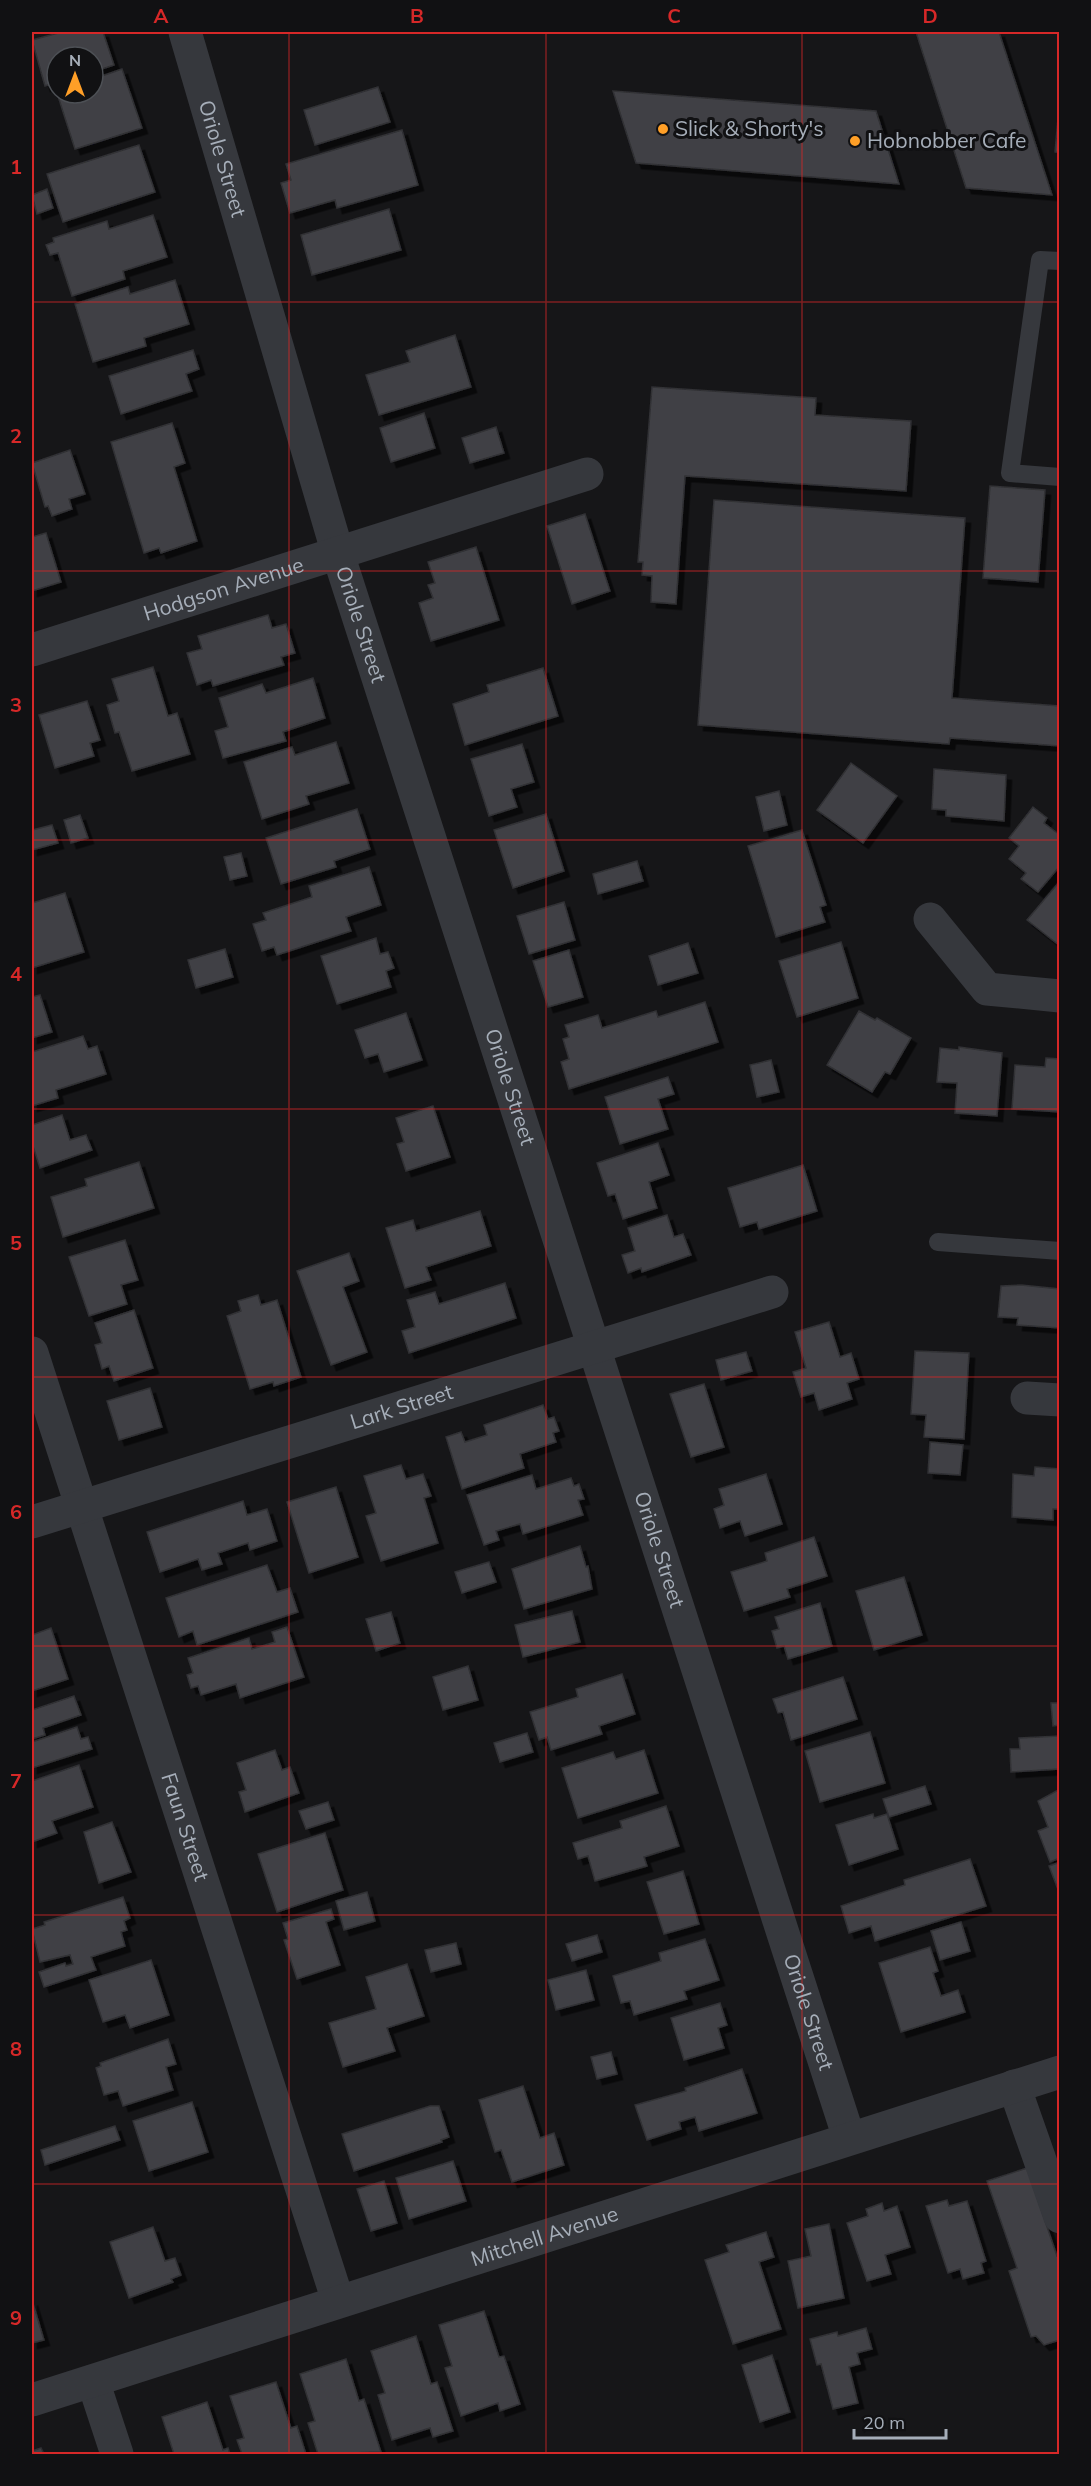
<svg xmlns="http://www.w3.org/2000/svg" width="1091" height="2486" font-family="Mulish,sans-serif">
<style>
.building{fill:#404145;stroke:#303034;stroke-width:1.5;filter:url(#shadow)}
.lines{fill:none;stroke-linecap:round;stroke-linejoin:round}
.service{stroke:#36383d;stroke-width:18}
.minor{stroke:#36383d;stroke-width:33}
.grid{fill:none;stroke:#d62828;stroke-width:1.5;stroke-opacity:0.55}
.poi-dot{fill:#ff9f27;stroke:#111113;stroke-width:2}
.labels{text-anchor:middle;stroke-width:6;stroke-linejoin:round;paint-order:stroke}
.poi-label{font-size:21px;fill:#a6aeb9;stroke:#111113;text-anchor:start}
.street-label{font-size:21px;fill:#a6aeb9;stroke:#111113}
.neatline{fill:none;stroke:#d62828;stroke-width:2}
.grid-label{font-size:20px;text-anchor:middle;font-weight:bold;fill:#d62828}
</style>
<defs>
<filter id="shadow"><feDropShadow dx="5.5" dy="5.5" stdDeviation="0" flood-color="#0009"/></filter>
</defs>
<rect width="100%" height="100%" fill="#161618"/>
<g class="building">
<polygon points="62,32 103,32 114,65 93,72 93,57 57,57 57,82 45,86 32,40"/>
<polygon points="916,32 999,32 1052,195 966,188"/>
<polygon points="122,69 142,128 75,149 57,93 93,93 93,79"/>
<polygon points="378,87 390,122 315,145 304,110"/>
<polygon points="613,91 876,111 899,184 636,163"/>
<polygon points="1060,96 1060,153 1055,152"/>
<polygon points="402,130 418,185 337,208 335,200 290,213 281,183 291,180 286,164"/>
<polygon points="139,145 155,192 63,222 47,174"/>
<polygon points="47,189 53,208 37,214 32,195"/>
<polygon points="389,209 401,250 312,275 301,235"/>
<polygon points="153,215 167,257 123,271 125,279 72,296 58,253 50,255 46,245 54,242 53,238 107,221 109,229"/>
<polygon points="175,280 189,324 144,338 146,346 93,362 75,304 128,287 130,294"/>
<polygon points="455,335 471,387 379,415 366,375 410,362 406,351"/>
<polygon points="193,350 199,369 186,374 192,391 121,414 109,376"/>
<polygon points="652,387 816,398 815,415 911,421 906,491 685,476 676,604 651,602 652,576 642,575 643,562 638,562"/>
<polygon points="424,413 435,448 391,462 380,428"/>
<polygon points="172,423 185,463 174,467 197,541 161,553 159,548 144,553 111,442"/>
<polygon points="496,427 504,453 470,463 462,438"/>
<polygon points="70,450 85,494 69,499 72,509 52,516 48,506 45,507 32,463"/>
<polygon points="990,486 1045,490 1038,582 983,578"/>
<polygon points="714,500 965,518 952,698 1060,706 1060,746 950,738 949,744 698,725"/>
<polygon points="585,514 610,591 572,604 547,526"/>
<polygon points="46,533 61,582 32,591 32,537"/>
<polygon points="476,547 499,620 431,641 419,603 433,598 428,585 435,583 428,562"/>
<polygon points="268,615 272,628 286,624 295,653 281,657 284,665 213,686 211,680 197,685 187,653 202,649 198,636"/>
<polygon points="153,667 168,716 177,713 190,754 132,771 119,732 115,733 107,705 119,701 112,679"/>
<polygon points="543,668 558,716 465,745 453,704 489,692 487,685"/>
<polygon points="313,678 325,718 283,732 286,741 223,758 215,731 228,727 219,698 262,684 266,693"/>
<polygon points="87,701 100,740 90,743 94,756 55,768 39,715"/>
<polygon points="336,742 349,783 306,796 309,804 262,819 244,762 292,747 295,755"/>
<polygon points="522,744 534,782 511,789 517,807 489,816 471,759"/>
<polygon points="851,763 897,796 863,843 817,810"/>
<polygon points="934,769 1006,775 1004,821 946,816 946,810 932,809"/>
<polygon points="779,791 787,825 764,831 756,797"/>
<polygon points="1033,807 1047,818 1044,823 1060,835 1060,866 1038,892 1021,879 1026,873 1009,859 1019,846 1009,838"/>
<polygon points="357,809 370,849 334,861 336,867 281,884 266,838"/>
<polygon points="546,814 564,871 513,888 494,830"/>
<polygon points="80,815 88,838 71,843 64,820"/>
<polygon points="52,825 58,843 32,850 32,830"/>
<polygon points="802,830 826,905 820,907 825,922 776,937 748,846"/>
<polygon points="241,853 247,876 230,880 224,857"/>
<polygon points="637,861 643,881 598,894 593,874"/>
<polygon points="369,867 381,905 346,917 351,931 277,955 274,947 262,951 253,924 266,920 263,913 312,897 309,886"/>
<polygon points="1060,881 1060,946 1027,920"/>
<polygon points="65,893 84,952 32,968 32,903"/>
<polygon points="564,902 575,940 529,954 517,916"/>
<polygon points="376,938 380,954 388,952 394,968 386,971 391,987 337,1004 321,956"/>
<polygon points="841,942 858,998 797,1017 779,961"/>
<polygon points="688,943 698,973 658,985 649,956"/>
<polygon points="225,949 233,977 196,988 188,960"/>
<polygon points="569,950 583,997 548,1007 533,961"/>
<polygon points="40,995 52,1032 32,1038 32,997"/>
<polygon points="705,1002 718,1042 569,1089 561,1062 569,1059 563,1039 569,1037 565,1025 598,1015 602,1028 656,1011 658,1017"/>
<polygon points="859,1011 875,1020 877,1018 911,1038 890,1074 885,1072 872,1092 827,1065"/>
<polygon points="406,1013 422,1060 384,1072 378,1054 365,1058 355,1030"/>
<polygon points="83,1036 88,1049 97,1046 106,1074 56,1090 58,1098 32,1106 32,1052"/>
<polygon points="959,1047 1002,1053 997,1116 955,1113 957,1083 937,1082 940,1048 959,1050"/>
<polygon points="1046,1058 1060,1059 1060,1112 1012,1109 1015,1065 1045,1067"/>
<polygon points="771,1060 779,1092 757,1097 750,1065"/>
<polygon points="668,1077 674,1094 658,1099 668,1129 620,1144 605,1097"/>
<polygon points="433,1106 450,1157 406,1171 397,1144 404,1142 396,1118"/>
<polygon points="62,1115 70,1140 86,1135 92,1150 40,1168 32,1143 32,1125"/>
<polygon points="658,1143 669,1175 649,1182 657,1208 623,1219 615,1194 608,1196 597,1163"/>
<polygon points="139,1162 154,1208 63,1237 51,1197 87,1186 85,1179"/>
<polygon points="803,1165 817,1211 759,1229 757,1222 740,1227 728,1188"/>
<polygon points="480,1211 491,1246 426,1267 431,1280 405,1288 386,1228 413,1220 416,1231"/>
<polygon points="667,1215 674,1237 683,1234 691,1255 642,1272 641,1268 628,1273 622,1255 635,1251 628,1228"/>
<polygon points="125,1240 138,1280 121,1285 127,1304 89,1316 69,1257"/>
<polygon points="349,1253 359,1281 343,1287 367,1352 331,1365 297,1271"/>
<polygon points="505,1283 516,1318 409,1353 402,1331 415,1327 407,1300 435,1292 439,1304"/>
<polygon points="1021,1285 1060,1289 1060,1328 1017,1325 1018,1318 998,1317 1001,1286"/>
<polygon points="258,1295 261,1305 277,1300 301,1377 274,1386 273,1382 250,1389 227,1316 241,1311 238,1301"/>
<polygon points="134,1310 153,1368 114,1381 109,1366 102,1369 95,1345 102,1343 95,1323"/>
<polygon points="829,1322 840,1357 851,1353 859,1379 847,1383 852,1399 819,1410 814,1393 801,1397 793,1372 806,1368 795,1332"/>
<polygon points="915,1351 969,1353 964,1439 924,1437 926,1415 911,1414"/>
<polygon points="746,1352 752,1371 721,1380 716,1360"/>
<polygon points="704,1384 724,1447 691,1457 670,1394"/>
<polygon points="150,1388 162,1427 119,1440 107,1401"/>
<polygon points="543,1405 548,1419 554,1417 559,1431 553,1433 556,1442 520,1454 524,1468 462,1489 446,1437 461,1432 465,1442 487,1435 484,1425"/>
<polygon points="930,1442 963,1445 960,1475 928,1473"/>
<polygon points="401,1465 406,1479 423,1474 431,1496 424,1498 438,1543 381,1561 366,1516 376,1513 364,1476"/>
<polygon points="1035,1467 1060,1469 1060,1509 1053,1509 1053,1520 1012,1517 1013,1474 1034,1476"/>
<polygon points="766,1474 782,1524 745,1536 740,1521 720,1528 714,1509 724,1505 719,1489"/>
<polygon points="532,1475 536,1489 571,1478 574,1486 579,1484 584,1499 578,1500 583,1515 523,1534 520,1524 496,1531 499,1540 484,1545 467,1495"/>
<polygon points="336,1487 358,1557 309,1573 287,1502"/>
<polygon points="243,1501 247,1515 267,1509 277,1541 250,1550 248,1543 218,1553 222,1564 202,1570 198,1559 160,1572 147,1532"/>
<polygon points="814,1537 827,1576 787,1589 790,1597 744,1611 731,1572 767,1561 765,1553"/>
<polygon points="580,1546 586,1567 588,1566 592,1589 524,1609 512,1569"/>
<polygon points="489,1562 496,1582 462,1593 455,1572"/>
<polygon points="267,1565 277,1592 290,1588 298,1612 197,1645 193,1631 179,1637 166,1598"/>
<polygon points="904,1577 922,1635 874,1650 856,1591"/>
<polygon points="820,1603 832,1646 788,1659 784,1646 777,1648 772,1631 779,1629 775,1617"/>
<polygon points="572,1611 580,1642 523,1657 515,1625"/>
<polygon points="391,1612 400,1643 376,1651 366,1619"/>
<polygon points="287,1627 304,1677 240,1698 236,1684 201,1695 198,1686 191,1688 187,1675 193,1673 188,1658 249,1638 252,1649 275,1642 272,1632"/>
<polygon points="51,1628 68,1679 32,1691 32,1635"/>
<polygon points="468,1666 478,1700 443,1710 433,1677"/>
<polygon points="622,1674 635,1714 599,1726 602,1734 551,1750 547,1737 539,1740 530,1712 578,1697 576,1689"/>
<polygon points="843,1677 857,1719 791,1740 783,1712 778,1713 773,1699"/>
<polygon points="74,1696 81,1715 43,1728 45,1735 32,1739 32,1710"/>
<polygon points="1051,1703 1060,1703 1060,1725 1053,1726"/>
<polygon points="77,1727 81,1739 88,1737 92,1749 32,1768 32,1742"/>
<polygon points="870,1732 885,1783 820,1802 805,1751"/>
<polygon points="527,1733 533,1752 500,1762 494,1743"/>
<polygon points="1060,1736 1060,1769 1011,1772 1010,1749 1020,1749 1019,1738"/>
<polygon points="275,1750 282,1770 290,1767 299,1793 245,1812 239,1792 246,1790 237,1763"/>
<polygon points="644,1750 658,1793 578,1818 562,1768 613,1752 616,1759"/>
<polygon points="79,1765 93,1807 52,1821 57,1833 32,1842 32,1781"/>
<polygon points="925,1786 931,1804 889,1817 883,1799"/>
<polygon points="1060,1789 1060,1858 1050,1862 1038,1831 1048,1827 1038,1801"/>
<polygon points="328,1802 334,1820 306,1829 299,1811"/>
<polygon points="666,1806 679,1846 644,1857 647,1866 595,1881 588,1856 578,1859 573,1843 622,1828 620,1821"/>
<polygon points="873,1814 874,1818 887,1814 898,1849 849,1865 836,1825"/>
<polygon points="112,1822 131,1872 99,1883 84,1832"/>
<polygon points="325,1833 343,1890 277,1912 258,1854"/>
<polygon points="970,1859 986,1906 875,1941 871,1926 849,1933 841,1906 905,1885 904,1880"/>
<polygon points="1060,1862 1060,1892 1059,1892 1049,1866"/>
<polygon points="683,1871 699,1924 664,1934 647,1882"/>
<polygon points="367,1892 375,1921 344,1930 336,1901"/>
<polygon points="123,1897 130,1918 124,1921 127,1930 121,1932 125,1946 91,1957 96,1970 44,1987 39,1972 65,1963 66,1966 73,1964 70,1955 40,1962 32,1929 45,1925 44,1922"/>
<polygon points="331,1909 334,1919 326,1922 340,1965 297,1979 284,1940 288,1939 283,1923"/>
<polygon points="961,1922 970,1951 940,1960 931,1931"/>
<polygon points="597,1935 602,1952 572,1961 566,1944"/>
<polygon points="705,1939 719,1980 684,1991 687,1999 634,2015 630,2001 621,2003 613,1976 661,1961 659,1953"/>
<polygon points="456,1943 461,1964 431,1972 425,1950"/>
<polygon points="930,1947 938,1971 933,1973 941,1996 958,1990 965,2012 901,2032 879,1963"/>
<polygon points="151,1960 169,2015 130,2028 125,2015 103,2022 89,1980"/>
<polygon points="407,1964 424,2016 387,2028 395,2051 343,2067 329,2023 376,2009 366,1977"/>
<polygon points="586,1970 594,2000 556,2010 548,1980"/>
<polygon points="720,2003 727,2025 718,2028 724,2048 684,2060 671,2018"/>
<polygon points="168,2039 176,2064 166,2067 173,2090 123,2106 118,2091 104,2095 96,2068 101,2066 100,2063"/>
<polygon points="611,2052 617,2074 597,2079 591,2057"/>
<polygon points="742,2069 757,2113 699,2131 695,2117 679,2122 681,2129 647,2140 635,2105 686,2091 685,2088"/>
<polygon points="523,2086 540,2138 554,2133 564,2165 512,2182 501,2150 495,2152 479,2100"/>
<polygon points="192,2102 208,2152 149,2171 133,2121"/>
<polygon points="430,2106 439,2106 449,2137 441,2140 442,2142 354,2171 342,2134"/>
<polygon points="115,2126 120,2140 45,2165 41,2150"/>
<polygon points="453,2161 466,2201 409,2219 396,2178"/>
<polygon points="1027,2168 1057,2256 1060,2255 1060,2340 1044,2345 1036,2336 1031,2337 1009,2271 1017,2268 987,2181"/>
<polygon points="384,2181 397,2223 371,2231 357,2189"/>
<polygon points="947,2200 949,2206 967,2201 986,2261 981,2263 984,2273 963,2279 960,2269 948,2273 926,2206"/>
<polygon points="882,2203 884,2211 897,2206 910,2247 885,2255 891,2274 867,2281 847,2223 868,2216 866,2209"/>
<polygon points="829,2224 844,2298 798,2308 788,2261 811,2256 805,2229"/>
<polygon points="153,2227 165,2261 175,2258 181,2275 171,2279 173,2282 129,2298 110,2242"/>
<polygon points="766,2232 774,2257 759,2262 781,2329 733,2344 705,2260 729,2252 726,2245"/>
<polygon points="32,2300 44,2340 32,2343"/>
<polygon points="484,2311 499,2357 504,2356 520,2404 500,2411 498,2403 461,2416 445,2368 452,2366 439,2325"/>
<polygon points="866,2328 872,2349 857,2353 860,2364 849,2367 858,2403 833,2409 821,2364 817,2365 810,2339 837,2332 838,2336"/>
<polygon points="416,2336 431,2384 437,2382 453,2431 433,2437 430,2428 392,2440 378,2395 385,2393 371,2351"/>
<polygon points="772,2355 790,2412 760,2422 742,2365"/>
<polygon points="346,2359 359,2401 364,2399 381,2452 318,2454 308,2423 315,2421 300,2374"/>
<polygon points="276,2382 291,2428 297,2426 306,2454 242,2454 237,2440 244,2438 230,2396"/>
<polygon points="207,2402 223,2450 228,2448 230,2454 174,2454 162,2417"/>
<polygon points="41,2448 44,2454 32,2454 32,2451"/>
</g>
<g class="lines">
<g class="service">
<polyline points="1060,261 1040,260 1010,473 1060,477"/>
<polyline points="938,1242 1060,1251"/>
</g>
<g class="minor">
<path id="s1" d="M185,32L338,554L849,2138"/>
<path id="s2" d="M32,650L587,474"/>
<polyline points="930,919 987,989 1060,996"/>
<path id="s3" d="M32,1353L338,2301"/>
<polyline points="1027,1398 1060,1400"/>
<path id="s4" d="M32,1522L772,1292"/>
<polyline points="1014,2086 1060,2217"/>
<polyline points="93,2381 117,2454"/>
<path id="s5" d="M32,2400L1060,2072"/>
</g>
</g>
<path class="grid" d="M289,32V2454M546,32V2454M802,32V2454M32,302H1060M32,571H1060M32,840H1060M32,1109H1060M32,1377H1060M32,1646H1060M32,1915H1060M32,2184H1060"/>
<g class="poi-dot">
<circle cx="663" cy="129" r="6"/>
<circle cx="855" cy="141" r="6"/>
</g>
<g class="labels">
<g class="poi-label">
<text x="675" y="136">Slick &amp; Shorty's</text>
<text x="867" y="148">Hobnobber Cafe</text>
</g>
<g class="street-label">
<text dy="7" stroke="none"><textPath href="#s1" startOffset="132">Oriole Street</textPath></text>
<text dy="7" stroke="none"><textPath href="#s2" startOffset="201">Hodgson Avenue</textPath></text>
<text dy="7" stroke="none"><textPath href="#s1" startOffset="618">Oriole Street</textPath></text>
<text dy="7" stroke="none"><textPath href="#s1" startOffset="1104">Oriole Street</textPath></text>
<text dy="7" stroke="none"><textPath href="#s4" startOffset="387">Lark Street</textPath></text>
<text dy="7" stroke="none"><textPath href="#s1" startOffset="1590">Oriole Street</textPath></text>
<text dy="7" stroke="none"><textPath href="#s3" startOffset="498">Faun Street</textPath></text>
<text dy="7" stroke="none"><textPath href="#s1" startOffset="2076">Oriole Street</textPath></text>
<text dy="7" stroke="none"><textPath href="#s5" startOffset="538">Mitchell Avenue</textPath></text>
</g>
</g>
<rect width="1091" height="2486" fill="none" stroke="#111113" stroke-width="66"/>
<g transform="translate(75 75)"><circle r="28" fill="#111113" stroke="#4d5055" stroke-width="1.5"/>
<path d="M0-4.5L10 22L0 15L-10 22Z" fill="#ff9f27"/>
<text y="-9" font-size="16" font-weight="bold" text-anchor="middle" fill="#a6aeb9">N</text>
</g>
<path d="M854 2429v9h92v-9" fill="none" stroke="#a6aeb9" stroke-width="3"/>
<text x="863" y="2429" font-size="18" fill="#a6aeb9" stroke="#111113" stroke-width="4.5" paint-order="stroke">20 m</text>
<rect x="33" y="33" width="1025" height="2420" class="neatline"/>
<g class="grid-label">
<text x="161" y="23">A</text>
<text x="417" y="23">B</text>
<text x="674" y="23">C</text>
<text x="930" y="23">D</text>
<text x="16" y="174">1</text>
<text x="16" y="443">2</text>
<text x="16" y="712">3</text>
<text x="16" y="981">4</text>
<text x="16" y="1250">5</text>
<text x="16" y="1519">6</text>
<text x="16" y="1788">7</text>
<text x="16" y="2056">8</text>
<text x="16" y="2325">9</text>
</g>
</svg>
